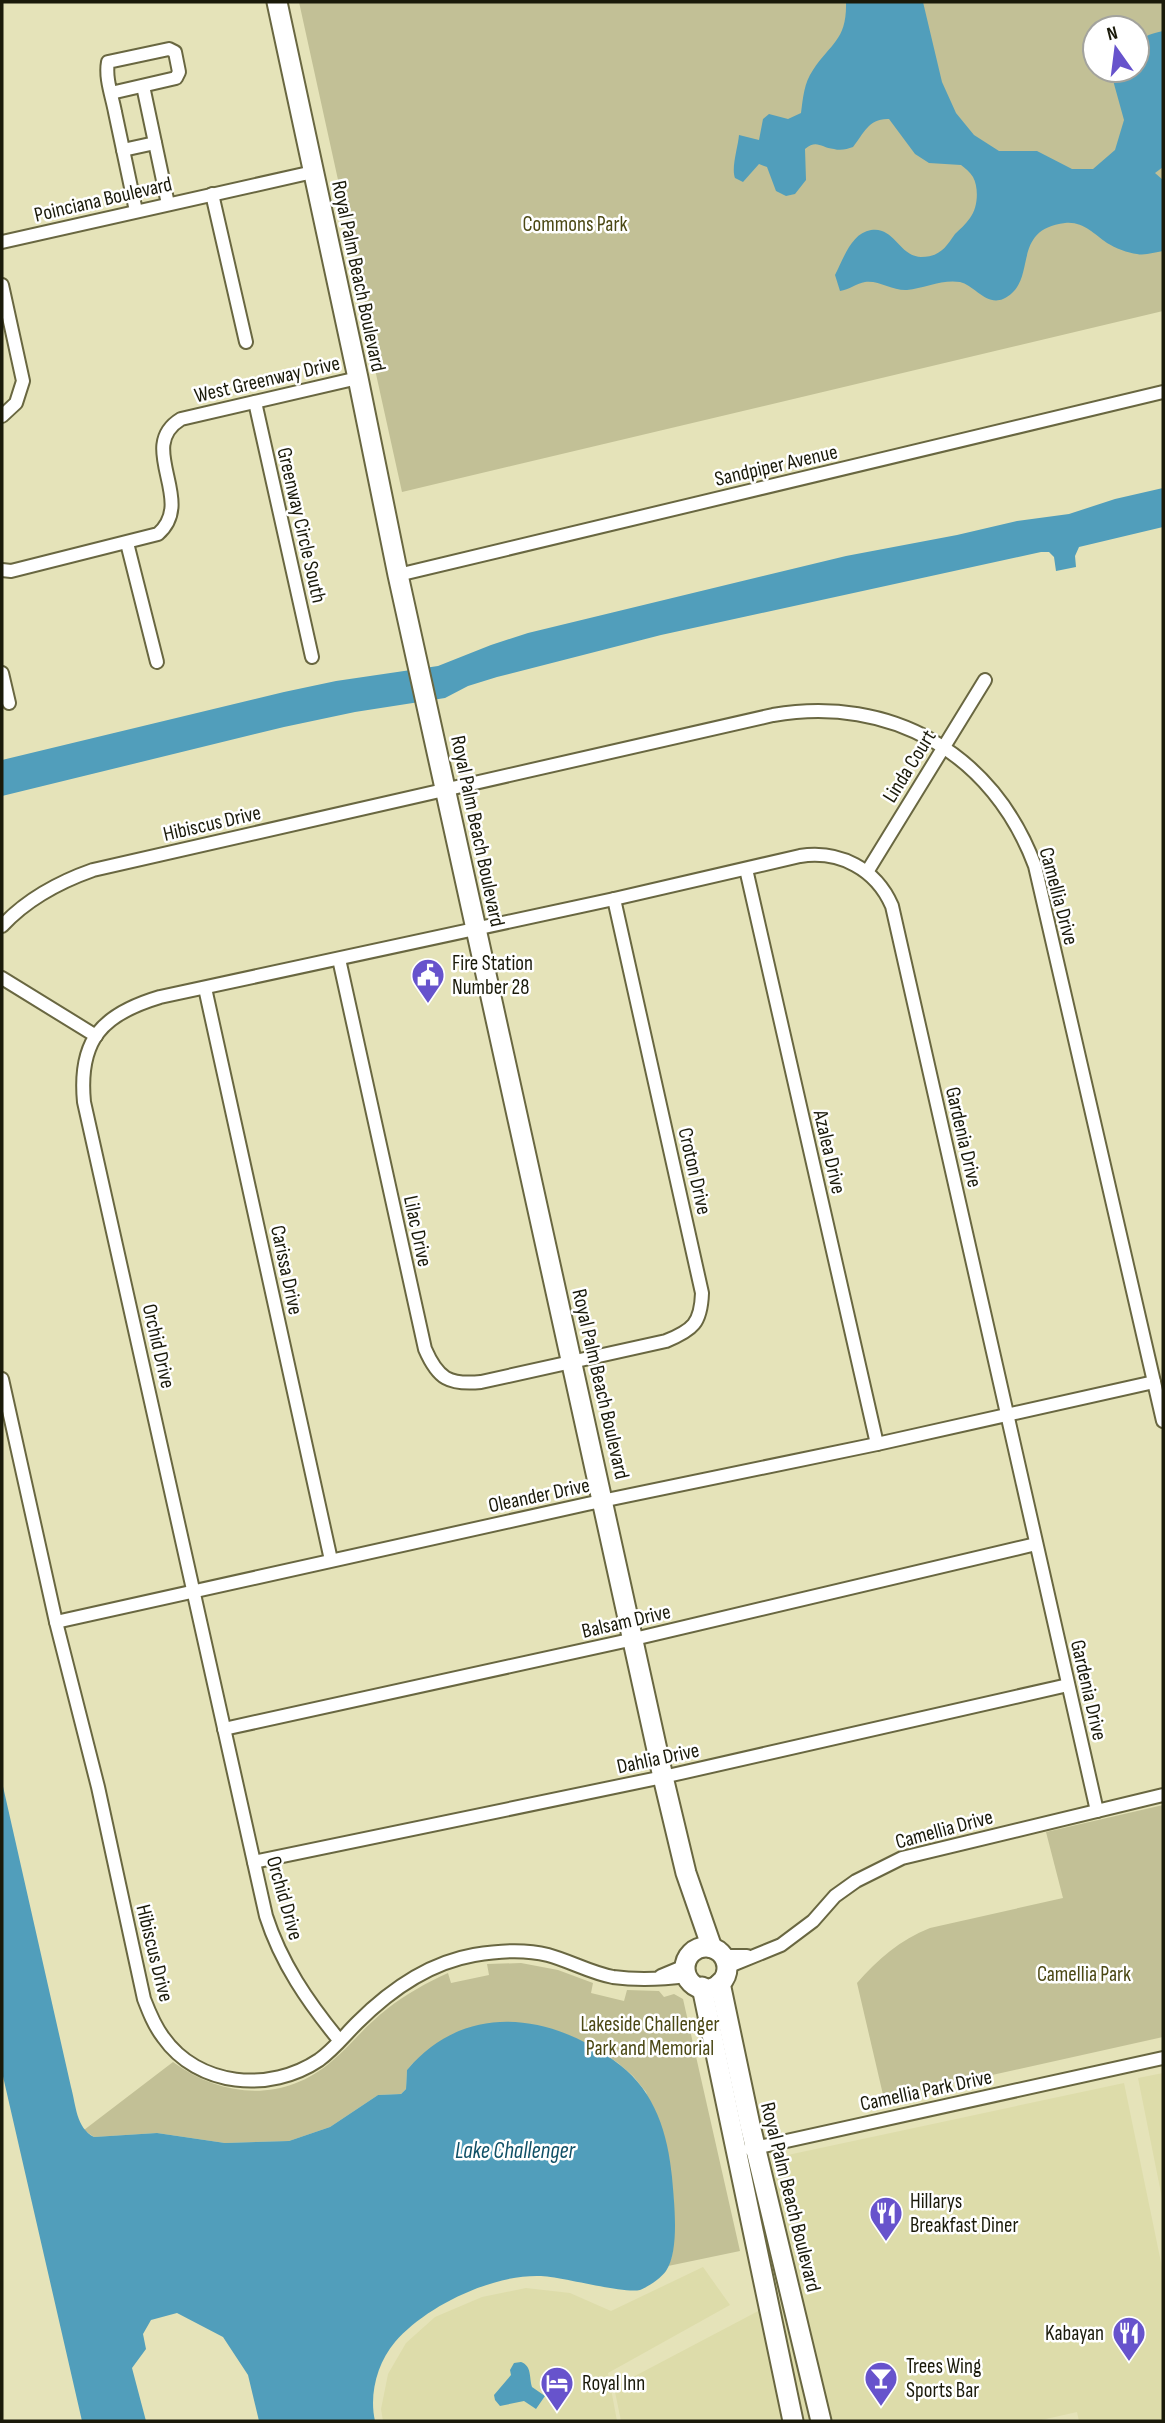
<svg xmlns="http://www.w3.org/2000/svg" width="1165" height="2423" font-family="'Sofia Sans Condensed',sans-serif">
<style>
.built{fill:#dddcaa}
.green{fill:#c2c096;fill-rule:evenodd}
.water{fill:#519ebb}
.lines{fill:none;stroke-linecap:round;stroke-linejoin:round}
.street-casing{stroke:#696741;stroke-width:16}
.secondary-casing{stroke:#696741;stroke-width:23}
.street{stroke:#fff;stroke-width:12}
.secondary{stroke:#fff;stroke-width:19}
.labels{text-anchor:middle;stroke-width:5;stroke-linejoin:round;paint-order:stroke}
.street-label{font-size:21px;fill:#1a1a0a;stroke:#fff}
.park-label{font-size:21px;fill:#4b4814;stroke:#fff}
.poi-label{font-size:21px;fill:#1a1a0a;stroke:#fff;text-anchor:start}
.water-label{font-size:23px;font-style:italic;fill:#105066;stroke:#fff}
</style>
<rect width="100%" height="100%" fill="#e5e3b9"/>
<g class="built">
<polygon points="1163,2073 1163,2203 1138,2078"/>
<polygon points="1124,2083 1163,2272 1163,2421 1079,2421 1077,2412 1037,2421 621,2421 614,2387 796,2291 769,2159"/>
<polygon points="703,2267 730,2305 608,2373 617,2421 383,2421 381,2409 388,2374 406,2343 435,2317 482,2297 526,2288 570,2293 611,2311"/>
</g>
<g class="green">
<path d="M299,2H1163V311L402,492L376,374L374,344ZM1095,28H1137V70H1095Z"/>
<path d="M1163,1805V2037L884,2099L857,1983C878,1959 900,1940 930,1928L1063,1898L1046,1832Z"/>
<path d="M521,1963L558,1970L593,1983L591,1993L624,2001L627,1990L659,1991L664,1997L674,1994L683,1999L740,2251L668,2266L672,2256L674,2204L669,2158L646,2092L633,2076L618,2063L594,2047L547,2029L413,2063L407,2070L406,2089L401,2094L378,2095L330,2127L289,2141L225,2143L157,2133L94,2137L84,2130L173,2062C222,2098 284,2103 332,2061C351,2045 367,2024 387,2009C406,1994 426,1983 448,1973L451,1983L489,1975L487,1964Z"/>
</g>
<g class="water">
<path d="M846,2H923L942,82L956,113L974,135L999,151H1037L1072,169H1093L1115,150L1124,120L1111,73L1115,70H1137C1137,44 1134,37 1163,31V167L1155,173L1163,180V251C1155,252 1145,256 1137,254C1128,253 1115,248 1107,243C1094,234 1083,221 1065,223C1008,230 1040,282 1003,299C986,306 974,285 960,282C943,279 924,288 907,290C893,291 879,280 865,282C857,283 849,290 840,291L835,275C843,260 851,233 871,230C894,226 899,256 921,257C940,257 946,247 955,234C960,229 966,224 970,218C978,208 979,188 973,177C970,172 965,168 961,165L929,163L915,154L889,119C869,118 864,133 853,147C847,149 841,151 834,149C821,148 817,139 805,149L806,180L795,194L786,196L776,191L767,167L759,164L743,182L735,178C731,168 738,147 739,135L759,140L763,119L769,114L788,119L801,113C803,98 804,83 813,70C831,43 847,40 846,2Z"/>
<polygon points="1163,488 1163,527 1079,547 1075,556 1076,567 1056,571 1054,557 1049,552 1041,552 661,635 497,677 468,686 445,698 355,712 284,727 2,796 2,760 284,692 336,681 438,666 491,645 528,633 846,556 957,535 1017,521 1069,514 1115,499"/>
<path d="M2,1782L71,2087C76,2105 76,2128 94,2137L157,2133L225,2143L289,2141L330,2127L378,2095L401,2094L406,2089L407,2070C466,2000 553,2013 620,2065C655,2092 668,2134 672,2177C674,2201 680,2250 666,2271C661,2278 648,2287 640,2290C624,2294 563,2277 541,2276C493,2274 426,2306 395,2342C377,2363 369,2395 375,2421H259L248,2375L223,2337L177,2313L151,2320L143,2334L146,2349L132,2368L146,2421H82L2,2072Z"/>
<path d="M521,2362C532,2366 529,2377 532,2387L545,2396L536,2409L524,2401L500,2406L495,2400L494,2395L511,2375L510,2370L514,2363Z"/>
</g>
<g class="lines">
<defs>
<g id="street">
<polyline points="143,86 168,204"/>
<path d="M111,93L176,78L179,72L175,52L169,49L108,62C105,78 112,96 115,112C122,145 129,178 136,211"/>
<polyline points="123,150 155,143"/>
<polyline points="212,194 246,342"/>
<polyline points="2,242 313,172"/>
<polyline points="2,285 23,381 16,403 2,416"/>
<polyline points="255,402 312,657"/>
<polyline points="127,543 157,662"/>
<path d="M2,570L11,571L158,534C197,500 135,447 181,419L358,378"/>
<polyline points="398,575 1163,392"/>
<polyline points="2,673 9,703"/>
<polyline points="746,869 877,1444"/>
<polyline points="867,872 985,680"/>
<path d="M2,926C27,899 59,882 93,870L773,715C891,695 993,753 1035,866L1163,1421"/>
<path d="M339,959L425,1349C438,1379 449,1385 481,1382L666,1341C693,1330 701,1323 702,1293L614,899"/>
<polyline points="2,978 96,1036"/>
<polyline points="205,988 331,1560"/>
<path d="M2,1379L56,1622L98,1787L144,1999C149,2012 154,2025 163,2037C198,2087 270,2093 319,2060C333,2050 345,2035 357,2023C390,1990 428,1963 474,1955C497,1951 525,1949 548,1955C570,1961 591,1973 613,1977C636,1980 664,1979 687,1976"/>
<polyline points="56,1622 587,1504 877,1444 1154,1382"/>
<polyline points="224,1729 634,1639 1036,1544"/>
<polyline points="254,1862 663,1777 1068,1685"/>
<polyline points="723,1956 747,1956"/>
<polyline points="727,1967 781,1945 813,1921 835,1896 856,1881 902,1858 1163,1795"/>
<polyline points="661,1976 685,1966"/>
<path d="M339,2040C308,2002 281,1963 266,1916L84,1102C78,1039 103,1014 160,997L614,899L800,856C840,850 876,869 892,906L1097,1811"/>
<polyline points="750,2149 1163,2058"/>
</g>
<g id="secondary">
<polyline points="277,2 358,378 398,575 663,1777 686,1873 712,1948"/>
<circle cx="706" cy="1968" r="21"/>
<polyline points="720,1983 750,2125 821,2421"/>
<polyline points="702,1987 793,2421"/>
</g>
</defs>
<use href="#street" class="street-casing"/>
<use href="#secondary" class="secondary-casing"/>
<use href="#street" class="street"/>
<use href="#secondary" class="secondary"/>
</g>
<defs>
<symbol id="civic-pin" viewBox="-11 -11 22 30"><path d="M0 17L-7.5 6A9.5 9.5 0 1 1 7.5 6Z" fill="#6753cc" stroke="#fff"/><path d="M-.6-6.5H3V-4.5H.6V-3L4-1V1h2V6H-6V1h2V-1L-.6-3ZM-1.2 2.5V6h2.4V2.5Z" fill="#fff"/></symbol>
<symbol id="restaurant-pin" viewBox="-11 -11 22 30"><path d="M0 17L-7.5 6A9.5 9.5 0 1 1 7.5 6Z" fill="#6753cc" stroke="#fff"/><path d="M-5-6h1v4h1v-4h1v4h1v-4h1v5L-1.5 .5V6h-2V.5L-5-1ZM5-6V6H3V1.5H1.5Q1.5-4 5-6Z" fill="#fff"/></symbol>
<symbol id="bar-pin" viewBox="-11 -11 22 30"><path d="M0 17L-7.5 6A9.5 9.5 0 1 1 7.5 6Z" fill="#6753cc" stroke="#fff"/><path d="M-6-5H6L.8 .8V4.5H3.5V6h-7V4.5H-.8V.8Z" fill="#fff"/></symbol>
<symbol id="hotel-pin" viewBox="-11 -11 22 30"><path d="M0 17L-7.5 6A9.5 9.5 0 1 1 7.5 6Z" fill="#6753cc" stroke="#fff"/><path d="M-6-4.5h1.5V1H6V5H4.5V3h-9V5H-6ZM-4 0a1.8 1.8 0 1 1 3.6 0ZM.5 0V-2.5h3Q6-2.5 6 0Z" fill="#fff"/></symbol>
</defs>
<g fill-rule="evenodd">
<use href="#civic-pin" x="409" y="956" width="38" height="52"/>
<use href="#restaurant-pin" x="867" y="2194" width="38" height="52"/>
<use href="#restaurant-pin" x="1110" y="2314" width="38" height="52"/>
<use href="#bar-pin" x="862" y="2359" width="38" height="52"/>
<use href="#hotel-pin" x="538" y="2364" width="38" height="52"/>
</g>
<g class="labels">
<g class="street-label">
<text transform="translate(103 199) rotate(-13)" y="7">Poinciana Boulevard</text>
<text transform="translate(359 276) rotate(78)" y="7">Royal Palm Beach Boulevard</text>
<text transform="translate(267 379) rotate(-13)" y="7">West Greenway Drive</text>
<text transform="translate(776 465) rotate(-13)" y="7">Sandpiper Avenue</text>
<text transform="translate(302 525) rotate(77)" y="7">Greenway Circle South</text>
<text transform="translate(909 766) rotate(-58)" y="7">Linda Court</text>
<text transform="translate(212 823) rotate(-13)" y="7">Hibiscus Drive</text>
<text transform="translate(478 831) rotate(78)" y="7">Royal Palm Beach Boulevard</text>
<text transform="translate(1059 896) rotate(75)" y="7">Camellia Drive</text>
<text transform="translate(964 1137) rotate(77)" y="7">Gardenia Drive</text>
<text transform="translate(830 1152) rotate(77)" y="7">Azalea Drive</text>
<text transform="translate(695 1171) rotate(77)" y="7">Croton Drive</text>
<text transform="translate(418 1231) rotate(78)" y="7">Lilac Drive</text>
<text transform="translate(287 1270) rotate(78)" y="7">Carissa Drive</text>
<text transform="translate(159 1346) rotate(77)" y="7">Orchid Drive</text>
<text transform="translate(601 1384) rotate(77)" y="7">Royal Palm Beach Boulevard</text>
<text transform="translate(539 1495) rotate(-12)" y="7">Oleander Drive</text>
<text transform="translate(626 1621) rotate(-13)" y="7">Balsam Drive</text>
<text transform="translate(1089 1690) rotate(77)" y="7">Gardenia Drive</text>
<text transform="translate(658 1758) rotate(-12)" y="7">Dahlia Drive</text>
<text transform="translate(944 1829) rotate(-15)" y="7">Camellia Drive</text>
<text transform="translate(285 1898) rotate(74)" y="7">Orchid Drive</text>
<text transform="translate(155 1953) rotate(76)" y="7">Hibiscus Drive</text>
<text transform="translate(926 2090) rotate(-12)" y="7">Camellia Park Drive</text>
<text transform="translate(791 2197) rotate(76)" y="7">Royal Palm Beach Boulevard</text>
</g>
<g class="park-label">
<text x="575" y="231">Commons Park</text>
<text x="1084" y="1981">Camellia Park</text>
<text x="650" y="2031">Lakeside Challenger<tspan x="650" dy="24">Park and Memorial</tspan></text>
</g>
<g class="poi-label">
<text x="452" y="970">Fire Station<tspan x="452" dy="24">Number 28</tspan></text>
<text x="910" y="2208">Hillarys<tspan x="910" dy="24">Breakfast Diner</tspan></text>
<text x="1104" y="2340" text-anchor="end">Kabayan</text>
<text x="906" y="2373">Trees Wing<tspan x="906" dy="24">Sports Bar</tspan></text>
<text x="582" y="2390">Royal Inn</text>
</g>
<g class="water-label">
<text x="515" y="2158">Lake Challenger</text>
</g>
</g>
<rect width="1165" height="2423" fill="none" stroke="#1a1a0a" stroke-width="7"/>
<g transform="translate(1116 49) rotate(346)"><circle r="33" fill="#ffffff" stroke="#a3a39d" stroke-width="2"/>
<path d="M0-5L12 26L0 18L-12 26Z" fill="#6753cc"/>
<text y="-10" font-size="19" font-weight="bold" text-anchor="middle" fill="#1a1a0a">N</text>
</g>
</svg>
